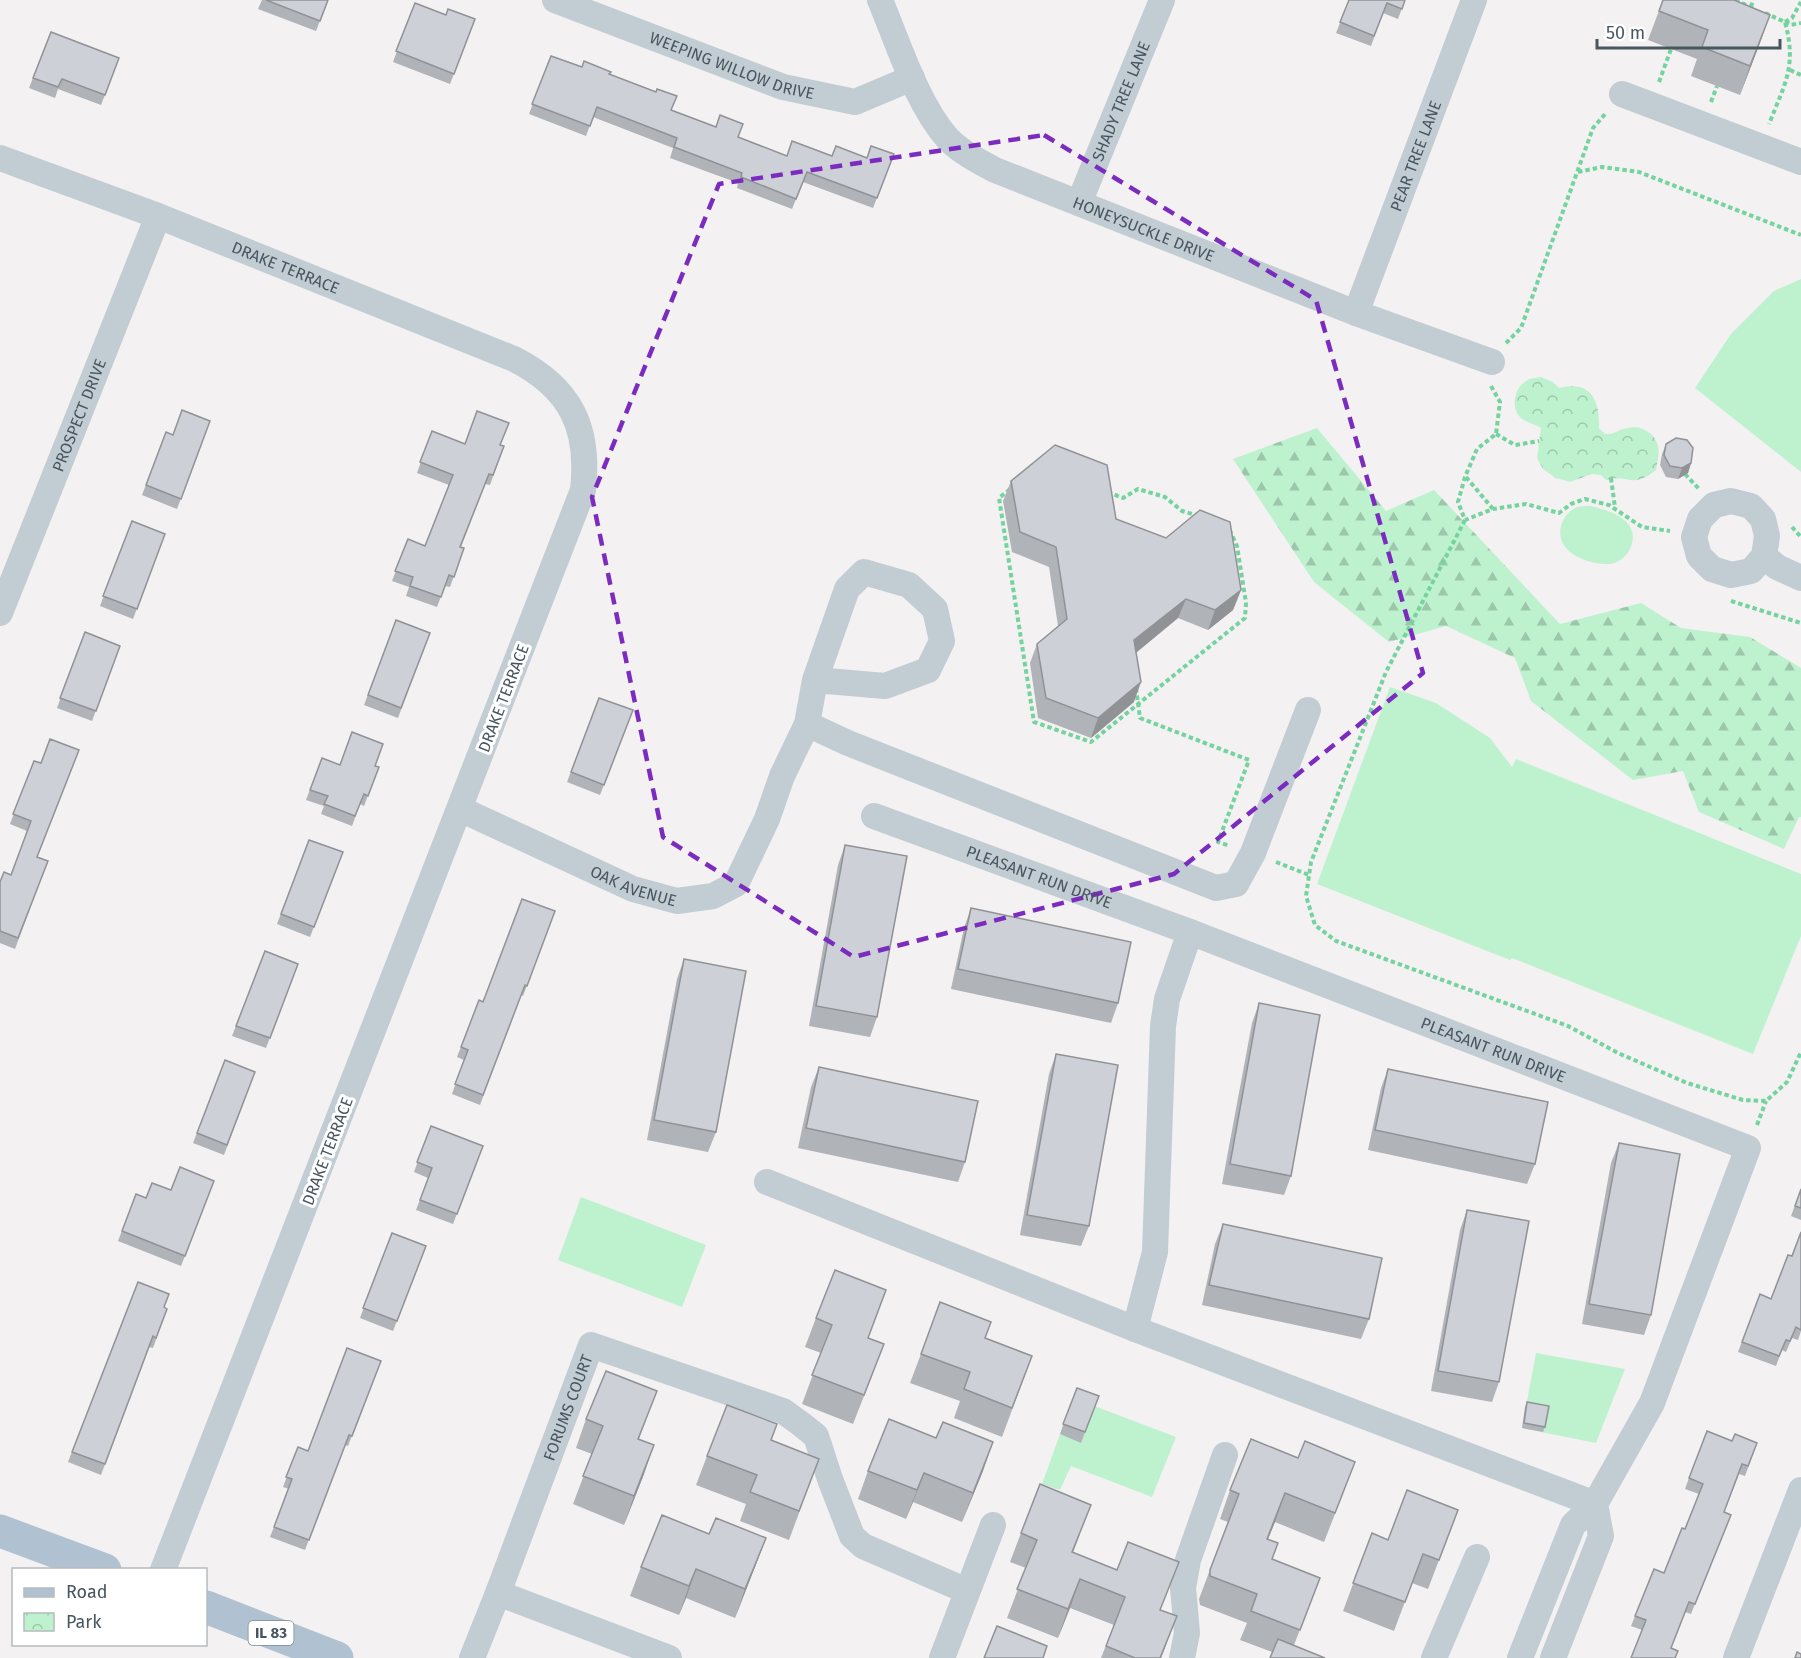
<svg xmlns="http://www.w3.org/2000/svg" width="1801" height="1658" font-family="'Fira Sans',sans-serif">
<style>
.forest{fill:url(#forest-firs)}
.park{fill:url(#park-crowns)}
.pitch{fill:#bef2cf}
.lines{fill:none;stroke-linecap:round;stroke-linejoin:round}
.path{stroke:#74d39e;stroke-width:4;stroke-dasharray:4.5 3;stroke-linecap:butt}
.minor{stroke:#c1ccd3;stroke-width:26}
.major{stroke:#b0c2d1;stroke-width:33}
.wall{fill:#b0b3b8}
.shaded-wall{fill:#909296}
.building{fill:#cdd0d6;stroke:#909296;stroke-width:1.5}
.marked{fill:none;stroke:#7b2cbf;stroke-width:4.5;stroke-dasharray:12 8;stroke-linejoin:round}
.labels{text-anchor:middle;stroke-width:6;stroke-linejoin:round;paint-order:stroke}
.shield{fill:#fff;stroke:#7f8990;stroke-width:1.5}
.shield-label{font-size:15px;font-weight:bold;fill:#485660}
.street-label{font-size:16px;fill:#485660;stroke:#fff}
</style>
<defs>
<pattern id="forest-firs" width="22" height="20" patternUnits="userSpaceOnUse" patternTransform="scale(1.5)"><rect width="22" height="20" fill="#bef2cf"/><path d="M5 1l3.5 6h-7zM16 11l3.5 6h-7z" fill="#9cc7ab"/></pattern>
<pattern id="park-crowns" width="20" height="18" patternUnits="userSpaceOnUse" patternTransform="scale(1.5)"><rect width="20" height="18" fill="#bef2cf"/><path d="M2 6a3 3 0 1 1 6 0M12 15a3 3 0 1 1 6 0" fill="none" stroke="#9cc7ab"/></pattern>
</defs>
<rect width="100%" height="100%" fill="#f3f1f1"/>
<polygon class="forest" points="1317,428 1386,511 1434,490 1560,624 1641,603 1681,628 1750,637 1801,668 1801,817 1799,817 1784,849 1699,812 1683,771 1633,780 1531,701 1515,658 1446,626 1389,642 1314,582 1233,459"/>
<path class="park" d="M1541,377L1553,382L1559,388C1591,380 1600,400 1599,428L1605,434C1614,435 1619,429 1628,428C1641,425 1655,433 1658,446C1660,453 1657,463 1656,470C1631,490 1629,473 1606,480L1601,475L1592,474L1570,482L1556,478L1543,469L1537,458L1541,428C1534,423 1525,423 1519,416C1511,406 1515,387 1526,381C1529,378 1536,378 1541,377Z"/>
<g class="pitch">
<polygon points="1801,279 1801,472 1695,388 1731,334 1774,291"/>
<path d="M1590,506C1602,509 1615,512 1624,520C1642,533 1630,562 1609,564C1597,565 1575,559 1567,549C1554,536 1561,514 1577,507C1581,506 1586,506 1590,506Z"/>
<polygon points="1390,687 1436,703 1490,738 1512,767 1516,759 1801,874 1801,936 1753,1054 1512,958 1510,960 1317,884"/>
<polygon points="581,1197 706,1245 682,1307 558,1260"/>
<polygon points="1536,1353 1625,1369 1596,1443 1522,1428"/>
<polygon points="1073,1398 1176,1437 1152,1497 1071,1466 1060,1490 1042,1484"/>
</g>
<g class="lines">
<g class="path">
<polyline points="1735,0 1753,8"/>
<polyline points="1751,7 1753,0"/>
<path d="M1765,13L1785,22C1797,67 1785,83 1769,124"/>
<polyline points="1785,22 1792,18 1801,2"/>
<polyline points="1785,22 1790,25 1801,23"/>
<polyline points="1790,70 1801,75"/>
<polyline points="1659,82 1671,49"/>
<polyline points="1711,102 1717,86"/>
<polyline points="1578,172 1602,167 1639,172 1801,235"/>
<polyline points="1506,343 1521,328 1593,128 1606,113"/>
<polyline points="1491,386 1500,402 1496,434 1477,449 1465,477 1458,502 1465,520 1493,509 1526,504 1559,513 1571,504 1585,499 1609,505 1642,527 1670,531"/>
<polyline points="1496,434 1515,445 1539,441"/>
<polygon points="1045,461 1093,476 1095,487 1123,498 1138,489 1165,497 1182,511 1209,519 1231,533 1237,546 1246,603 1245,618 1091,742 1034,722 999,498"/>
<polyline points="1685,474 1699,489"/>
<polyline points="1466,477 1493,509"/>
<polyline points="1611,478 1615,508"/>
<polyline points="1465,520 1386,672 1311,862 1306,896 1315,925 1336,941 1568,1026 1618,1053 1687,1083 1743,1100 1766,1101 1787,1082 1801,1052"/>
<polyline points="1792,527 1801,537"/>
<polyline points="1731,601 1801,623"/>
<polyline points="1136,688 1140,718 1249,760 1218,842 1230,846"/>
<polyline points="1276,862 1309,875"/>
<polyline points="1757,1125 1766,1101"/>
</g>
<g class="minor">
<path id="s1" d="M555,0L783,87L855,102L912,78"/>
<path id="s2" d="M880,0C898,43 917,104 948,139C961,152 978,161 995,170L1356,313L1492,362"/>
<polyline points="1622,94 1801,162"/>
<path id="s3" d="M0,158L158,216L514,359C571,388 590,428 583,490L163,1570"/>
<path id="s4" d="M1079,203L1162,0"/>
<path id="s5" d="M1356,313L1474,0"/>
<polygon points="1731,501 1751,506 1763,519 1767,536 1764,556 1751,571 1731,575 1712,569 1699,556 1694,537 1700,519 1714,505"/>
<polyline points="1764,556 1777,567 1801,578"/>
<path id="s6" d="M0,613L158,216"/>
<polyline points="807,724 848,743 1216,888 1236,884 1253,853 1308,710"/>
<path id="s7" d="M460,809L633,889L677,901L713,896L736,884L767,819L782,776L807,724L815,680L885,686L928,670L942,641L935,609L909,585L864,572L847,589L815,680"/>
<path id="s8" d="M874,816L1190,932L1748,1148L1652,1403L1595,1504L1573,1525L1520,1658"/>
<polyline points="767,1182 1135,1329 1595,1504"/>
<polyline points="1135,1329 1155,1252 1163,1026 1167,999 1190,932"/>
<polyline points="472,1658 498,1593"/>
<path id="s9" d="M669,1658L498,1593L591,1345L783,1411L801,1424L816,1436L830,1479L852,1536L863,1546L967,1591"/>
<polyline points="942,1658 993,1525"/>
<polyline points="1182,1658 1187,1633 1183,1588 1188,1560 1225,1455"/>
<polyline points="1434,1658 1477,1557"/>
<polyline points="1553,1658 1601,1536 1595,1504"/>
<polyline points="1736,1658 1801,1490"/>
</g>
<g class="major">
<polyline points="0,1531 105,1570"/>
<polyline points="206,1607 337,1658"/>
</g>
</g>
<g class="wall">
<polygon points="262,0 328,0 316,31 258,9"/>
<polygon points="1349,0 1405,0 1398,19 1383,13 1371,46 1336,33"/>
<polygon points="1663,0 1770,15 1740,95 1691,76 1697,59 1648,40"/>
<polygon points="415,3 446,15 475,19 450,84 393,62"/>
<polygon points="51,32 119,58 101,105 58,89 55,98 29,88"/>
<polygon points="551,56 582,67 609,74 671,110 787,156 867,158 894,154 873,208 803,182 792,209 737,188 738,183 670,158 673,148 593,117 586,136 529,114"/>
<polygon points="210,421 177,509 142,495 166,432 173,435"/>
<polygon points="432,431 465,444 500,445 504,446 490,485 485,484 461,547 464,548 450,587 445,586 437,607 406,596 409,587 392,581 408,539 425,546 449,485 417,473"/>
<polygon points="1666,444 1691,463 1688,473 1678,479 1666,477 1660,465 1662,454"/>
<polygon points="1011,481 1116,519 1241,590 1233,610 1208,630 1178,618 1136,653 1134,702 1091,738 1038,718 1030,663 1037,644 1058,626 1049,567 1012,552 1003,501"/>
<polygon points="132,521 165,534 133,619 100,606"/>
<polygon points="396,620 430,633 398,718 364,705"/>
<polygon points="85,632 120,646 92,721 57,708"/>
<polygon points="599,698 633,710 600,795 567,782"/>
<polygon points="322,758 340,765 375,766 375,777 364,806 360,804 352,826 321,814 324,806 306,800"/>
<polygon points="34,761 38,857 48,861 15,949 0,943 0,882 11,875 27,831 10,824"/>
<polygon points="309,840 343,852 310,937 277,924"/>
<polygon points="845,845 877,1017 870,1037 809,1026 838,865"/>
<polygon points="971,908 1118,1003 1111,1023 951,989 964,928"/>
<polygon points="555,911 523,996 521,995 480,1105 452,1094 464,1060 457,1057 479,1000 483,1002"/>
<polygon points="265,951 298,964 266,1048 232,1036"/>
<polygon points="684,959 716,1132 708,1152 647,1140 677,979"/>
<polygon points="1259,1003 1291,1176 1284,1195 1222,1184 1252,1023"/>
<polygon points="1056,1054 1089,1226 1081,1246 1020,1235 1049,1074"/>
<polygon points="225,1060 255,1072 224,1155 193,1143"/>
<polygon points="819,1067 965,1162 958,1182 798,1148 811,1087"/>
<polygon points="1388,1069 1535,1164 1527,1184 1368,1150 1381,1088"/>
<polygon points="431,1126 483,1146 453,1224 416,1210 428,1178 414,1172"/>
<polygon points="1619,1143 1651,1315 1644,1335 1582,1324 1611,1163"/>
<polygon points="214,1181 181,1266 118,1241 136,1194 146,1198 171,1190"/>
<polygon points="1801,1189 1801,1220 1791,1216"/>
<polygon points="1467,1210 1499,1382 1492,1402 1431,1391 1460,1230"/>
<polygon points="1223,1224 1369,1319 1361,1339 1202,1305 1215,1244"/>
<polygon points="1801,1232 1801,1331 1798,1340 1792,1338 1786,1352 1782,1350 1776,1366 1738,1352 1760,1294 1771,1299 1792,1256"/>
<polygon points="392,1233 426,1246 393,1331 360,1318"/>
<polygon points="138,1282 164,1307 167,1309 153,1348 149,1347 101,1475 68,1462"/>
<polygon points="886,1290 868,1338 873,1373 853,1424 802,1404 821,1353 805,1347 816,1318"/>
<polygon points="985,1338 1032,1356 1002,1437 954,1418 960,1401 910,1383 921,1354"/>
<polygon points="381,1361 348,1446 345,1445 305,1550 270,1537 289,1489 283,1487 298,1447 308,1451"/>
<polygon points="1077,1388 1099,1396 1081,1443 1060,1434"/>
<polygon points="1527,1402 1545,1427 1543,1432 1522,1428 1525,1407"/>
<polygon points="586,1419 646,1420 639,1439 644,1474 624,1525 573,1504 592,1454 576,1448"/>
<polygon points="771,1441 819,1459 789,1540 740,1521 746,1504 696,1485 707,1456"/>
<polygon points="1732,1441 1757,1443 1745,1476 1739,1474 1724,1512 1727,1525 1691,1614 1685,1612 1671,1648 1642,1630 1631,1626 1654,1569 1664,1573 1685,1529 1699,1494 1685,1489 1689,1478"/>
<polygon points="868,1471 983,1471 962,1522 913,1502 906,1519 858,1499"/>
<polygon points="1230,1490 1344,1491 1324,1542 1275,1522 1268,1539 1272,1560 1320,1578 1294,1645 1272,1652 1240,1640 1247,1623 1200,1605 1199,1599 1228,1522 1220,1519"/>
<polygon points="1458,1510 1428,1589 1412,1583 1394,1631 1343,1611 1372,1533 1388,1540"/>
<polygon points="1021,1533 1080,1534 1073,1553 1161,1610 1166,1645 1161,1658 1101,1658 1114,1625 1070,1608 1058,1638 1007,1618 1026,1568 1010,1562"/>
<polygon points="709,1534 766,1538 735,1618 686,1598 679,1615 630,1596 641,1567"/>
</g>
<g class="shaded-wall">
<polygon points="1770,15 1760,43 1740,95 1750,66"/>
<polygon points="1691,463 1688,473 1678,479 1682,468"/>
<polygon points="1241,590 1233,610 1208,630 1215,610"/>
<polygon points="1186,599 1178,618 1127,660 1134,640"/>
<polygon points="1141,682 1134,702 1091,738 1098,718"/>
<polygon points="993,1442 983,1471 962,1522 973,1493"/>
<polygon points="654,1445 644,1474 624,1525 634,1496"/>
<polygon points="924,1473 913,1502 906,1519 917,1490"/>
<polygon points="1285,1493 1275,1522 1256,1568 1267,1539"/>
<polygon points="766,1538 755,1567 735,1618 745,1589"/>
<polygon points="696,1569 686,1598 679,1615 689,1586"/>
<polygon points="1080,1579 1070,1608 1058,1638 1068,1609"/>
<polygon points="1177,1616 1166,1645 1161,1658 1160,1658"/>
</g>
<g class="building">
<polygon points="266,0 328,0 320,21"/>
<polygon points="1349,0 1405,0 1402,9 1387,3 1374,36 1340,22"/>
<polygon points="1663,0 1734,0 1770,15 1750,66 1702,47 1708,30 1659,11"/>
<polygon points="415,3 446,15 448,9 475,19 454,74 396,51"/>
<polygon points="51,32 119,58 105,95 62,79 58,87 33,78"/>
<polygon points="551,56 582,67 584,61 611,72 609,74 656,92 657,89 677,96 671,110 716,127 720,115 743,124 738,137 787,156 792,141 832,156 836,146 867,158 871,146 894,154 877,198 807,172 796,199 741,177 742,173 674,147 677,138 597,107 590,126 532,104"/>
<polygon points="182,410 210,421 181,499 146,485 166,432 173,435"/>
<polygon points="477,411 509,423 500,445 504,446 493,475 489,474 460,547 464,548 454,577 449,575 441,597 410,586 413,577 395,571 408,539 425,546 453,475 420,462 432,431 465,444"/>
<polygon points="1676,438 1687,440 1693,448 1691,463 1682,468 1670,466 1664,455 1666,444"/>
<polygon points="1055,445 1107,465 1116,519 1166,538 1200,510 1230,522 1241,590 1215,610 1186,599 1134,640 1141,682 1098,718 1046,698 1037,644 1067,619 1056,547 1020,532 1011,481"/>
<polygon points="132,521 165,534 137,609 103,596"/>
<polygon points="396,620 430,633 401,708 368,695"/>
<polygon points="85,632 120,646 96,711 60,698"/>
<polygon points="599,698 633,710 604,785 571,772"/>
<polygon points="352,732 383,744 375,766 379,767 368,796 364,794 355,816 324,804 328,796 310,790 322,758 340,765"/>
<polygon points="50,739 79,750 37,857 48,861 18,938 0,931 0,882 4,872 11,875 31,821 13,814 34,761 41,763"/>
<polygon points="309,840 343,852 314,927 281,914"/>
<polygon points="845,845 907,856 877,1017 816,1006"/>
<polygon points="522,899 555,911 527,986 525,985 483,1095 455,1084 468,1050 461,1047 479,1000 483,1002"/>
<polygon points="971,908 1131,942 1118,1003 958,969"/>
<polygon points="265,951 298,964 270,1038 236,1026"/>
<polygon points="684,959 746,971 716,1132 654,1120"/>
<polygon points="1259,1003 1320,1015 1291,1176 1230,1164"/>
<polygon points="1056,1054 1118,1065 1089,1226 1027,1215"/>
<polygon points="225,1060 255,1072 227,1145 197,1133"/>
<polygon points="819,1067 978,1101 965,1162 806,1128"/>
<polygon points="1388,1069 1548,1102 1535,1164 1375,1130"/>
<polygon points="431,1126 483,1146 457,1214 420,1200 432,1168 417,1162"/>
<polygon points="1619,1143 1680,1154 1651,1315 1589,1304"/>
<polygon points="180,1167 214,1181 185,1256 122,1231 136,1194 146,1198 152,1183 171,1190"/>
<polygon points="1801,1189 1801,1208 1795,1206"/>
<polygon points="1467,1210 1529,1221 1499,1382 1438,1371"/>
<polygon points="1223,1224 1382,1258 1369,1319 1209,1285"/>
<polygon points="1801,1232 1801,1330 1796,1327 1790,1341 1786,1340 1779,1356 1742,1342 1760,1294 1771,1299 1788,1255 1792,1256"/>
<polygon points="392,1233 426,1246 397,1321 363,1308"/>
<polygon points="835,1270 886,1290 868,1338 884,1344 864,1395 812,1375 832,1325 816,1318"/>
<polygon points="138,1282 169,1294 164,1307 167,1309 156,1338 153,1336 105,1464 72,1452"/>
<polygon points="940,1302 991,1322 985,1338 1032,1356 1012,1408 964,1389 970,1372 921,1354"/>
<polygon points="347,1348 381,1361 352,1436 349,1435 309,1540 274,1527 292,1479 286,1477 298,1447 308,1451"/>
<polygon points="606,1371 657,1391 638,1439 654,1445 634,1496 583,1476 603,1426 586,1419"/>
<polygon points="1077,1388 1099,1396 1085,1432 1063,1424"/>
<polygon points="1527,1402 1549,1406 1545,1427 1524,1423"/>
<polygon points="727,1405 777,1424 771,1440 819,1459 799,1511 750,1492 757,1475 707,1456"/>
<polygon points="889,1419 936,1438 943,1422 993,1442 973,1493 924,1473 917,1490 868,1471"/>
<polygon points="1707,1431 1732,1441 1735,1434 1757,1443 1748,1466 1742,1464 1724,1512 1731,1515 1695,1604 1689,1602 1671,1648 1678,1651 1675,1658 1631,1658 1646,1620 1635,1616 1654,1569 1664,1573 1682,1528 1685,1529 1703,1484 1689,1478"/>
<polygon points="1251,1439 1298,1458 1305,1441 1355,1462 1335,1513 1285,1493 1267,1539 1278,1543 1272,1559 1320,1578 1300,1630 1251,1611 1257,1594 1210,1576 1210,1570 1239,1494 1230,1490"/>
<polygon points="1040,1484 1091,1505 1072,1552 1117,1570 1128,1542 1179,1562 1160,1610 1177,1616 1160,1658 1135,1658 1106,1646 1125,1597 1080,1579 1068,1609 1017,1589 1037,1540 1021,1533"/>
<polygon points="1407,1490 1458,1510 1439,1560 1423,1554 1405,1602 1353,1583 1372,1533 1388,1540"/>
<polygon points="662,1515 709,1534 716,1518 766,1538 745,1589 696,1569 689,1586 641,1567"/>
<polygon points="997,1626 1047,1646 1043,1658 984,1658"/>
<polygon points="1278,1639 1325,1658 1270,1658"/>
<polygon points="1797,1652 1801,1654 1801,1658 1795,1658"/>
</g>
<path class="marked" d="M1044,135L1316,300L1423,673L1174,874L854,957L663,837L592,497L719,184Z"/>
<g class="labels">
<rect class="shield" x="248.5" y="1621" width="45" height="24" rx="4.5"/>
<g class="shield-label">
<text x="271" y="1638">IL 83</text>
</g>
<g class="street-label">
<text dy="6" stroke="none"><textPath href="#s1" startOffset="189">WEEPING WILLOW DRIVE</textPath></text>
<text dy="6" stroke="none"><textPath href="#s4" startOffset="110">SHADY TREE LANE</textPath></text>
<text dy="6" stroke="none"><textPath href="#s5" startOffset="168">PEAR TREE LANE</textPath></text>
<text dy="6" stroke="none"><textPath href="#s2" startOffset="372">HONEYSUCKLE DRIVE</textPath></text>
<text dy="6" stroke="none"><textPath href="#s3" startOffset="306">DRAKE TERRACE</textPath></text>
<text dy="6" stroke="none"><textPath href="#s6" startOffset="213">PROSPECT DRIVE</textPath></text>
<text transform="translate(503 698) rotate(-69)" y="6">DRAKE TERRACE</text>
<text dy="6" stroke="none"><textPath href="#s8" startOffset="176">PLEASANT RUN DRIVE</textPath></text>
<text dy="6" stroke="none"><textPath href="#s7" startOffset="190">OAK AVENUE</textPath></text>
<text dy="6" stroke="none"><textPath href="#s8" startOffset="662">PLEASANT RUN DRIVE</textPath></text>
<text transform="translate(327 1151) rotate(-69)" y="6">DRAKE TERRACE</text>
<text dy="6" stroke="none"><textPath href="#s9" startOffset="381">FORUMS COURT</textPath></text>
</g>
</g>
<rect x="12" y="1568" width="195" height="78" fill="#ffffff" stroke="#b6bbbf" stroke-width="1.5"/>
<rect x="24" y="1588" width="30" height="9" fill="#b0c2d1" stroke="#b6bbbf" stroke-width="1.5"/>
<text x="66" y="1598" font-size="18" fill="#485660">Road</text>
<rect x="24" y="1613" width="30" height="18" fill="url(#park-crowns)" stroke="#b6bbbf" stroke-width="1.5"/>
<text x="66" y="1628" font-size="18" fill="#485660">Park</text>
<path d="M1597 39v9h183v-9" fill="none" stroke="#485660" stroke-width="3"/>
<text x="1606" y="39" font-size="18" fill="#485660" stroke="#ffffff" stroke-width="4.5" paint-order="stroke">50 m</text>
</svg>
